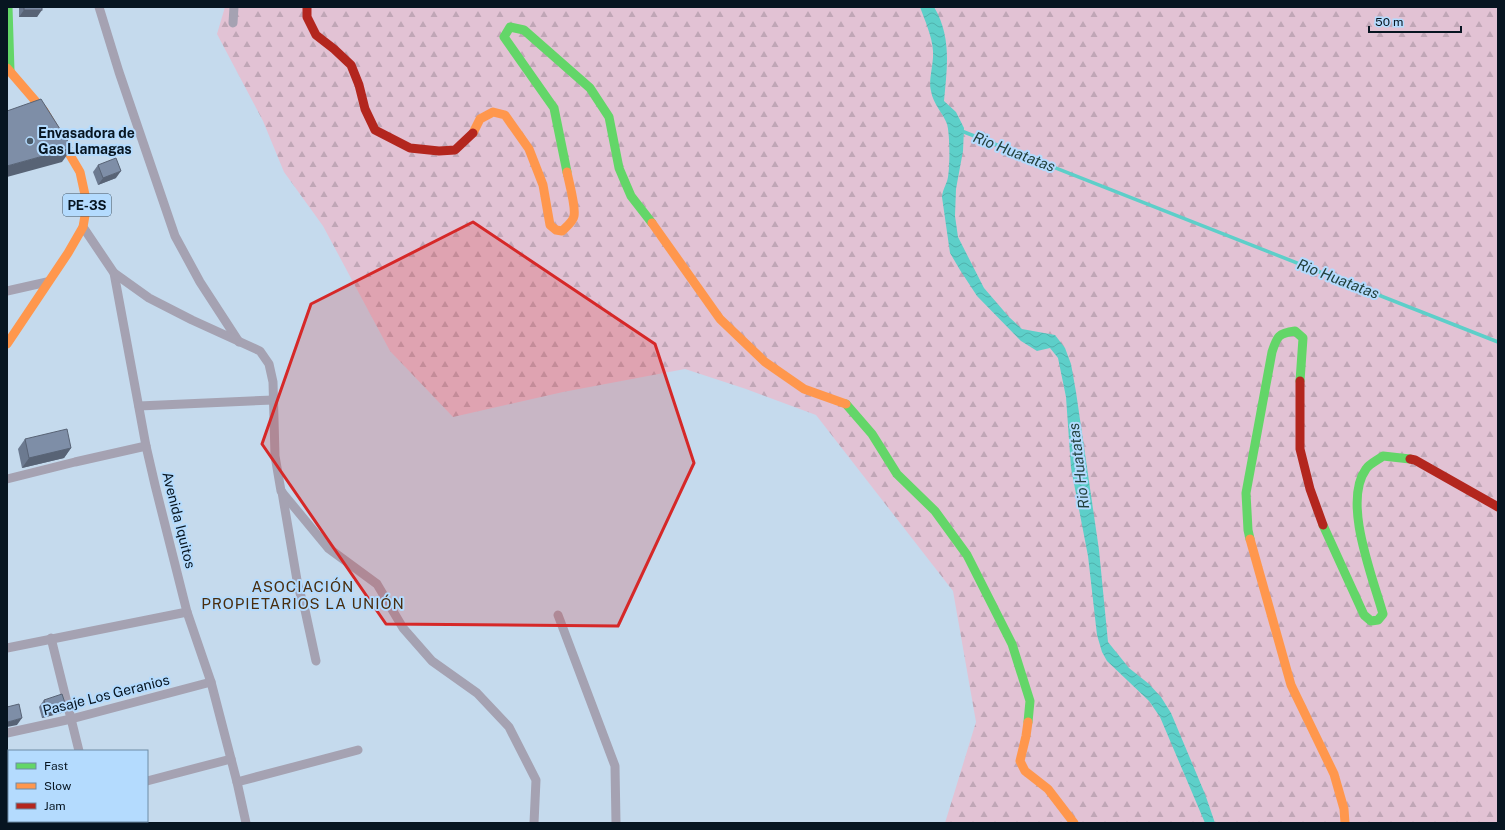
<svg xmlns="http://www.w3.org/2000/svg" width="1505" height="830" font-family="'Public Sans',sans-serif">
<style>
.forest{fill:url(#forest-firs)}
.water{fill:url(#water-waves)}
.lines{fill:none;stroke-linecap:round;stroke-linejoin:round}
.stream{stroke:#5dcfc9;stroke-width:3.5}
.street{stroke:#a5a2b2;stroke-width:9}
.fast{stroke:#63d668;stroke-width:9}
.slow{stroke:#ff974d;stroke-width:9}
.jam{stroke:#b3261e;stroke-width:9}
.wall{fill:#6c7a90}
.shaded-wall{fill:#586375}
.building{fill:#7e8ea7;stroke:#586375}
.marked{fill:#d62828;fill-opacity:0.2;stroke:#d62828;stroke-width:3;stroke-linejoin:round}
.poi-dot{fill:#4a5a68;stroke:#b4dbfe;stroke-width:1.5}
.labels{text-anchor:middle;stroke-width:4;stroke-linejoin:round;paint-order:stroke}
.shield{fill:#b4dbfe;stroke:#3b5063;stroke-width:1}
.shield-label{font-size:13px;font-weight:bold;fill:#071521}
.poi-label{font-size:14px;font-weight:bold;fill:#071521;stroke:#b4dbfe;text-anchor:start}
.street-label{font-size:14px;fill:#071521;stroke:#b4dbfe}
.water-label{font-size:15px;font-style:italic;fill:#22403c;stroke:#b4dbfe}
.neighbourhood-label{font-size:15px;letter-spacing:1px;fill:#492d0e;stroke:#b4dbfe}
</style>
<defs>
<pattern id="forest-firs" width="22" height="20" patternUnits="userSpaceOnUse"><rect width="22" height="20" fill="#e2c2d4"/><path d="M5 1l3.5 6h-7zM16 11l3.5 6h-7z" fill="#c0a6b6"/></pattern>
<pattern id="water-waves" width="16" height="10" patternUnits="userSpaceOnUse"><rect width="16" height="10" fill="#5dcfc9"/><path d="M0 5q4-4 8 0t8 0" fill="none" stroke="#4fb1ac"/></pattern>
</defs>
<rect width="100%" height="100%" fill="#c5daed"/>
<polygon class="forest" points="225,7 1498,7 1498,823 945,823 976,722 953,591 816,415 746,389 685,369 563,392 453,417 390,351 323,226 284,172 263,121 217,34"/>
<path class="water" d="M920,7H934C952,37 947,68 944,101L956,112L964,128L963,151L956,189L955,216L958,237L984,288L1009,317L1022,329L1055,335L1065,348L1071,364L1076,392L1099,550L1108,642L1129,668L1149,684L1161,697L1171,713L1205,794L1215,823H1205L1160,717L1149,701L1107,661L1102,652L1097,635L1088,556L1071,468L1066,397L1058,358L1050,348L1037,351L1021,341L977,296L960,270L950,253L942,197C943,188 947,184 948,177C950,166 950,134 947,124C943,113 933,104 931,91C928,81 934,63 933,51C932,36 925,21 920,7Z"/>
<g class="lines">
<polyline class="stream" points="959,130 1498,342"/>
<g class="street">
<polyline points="99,7 119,72 175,236 200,282 239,342"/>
<polyline points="233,23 234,7"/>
<polyline points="83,227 114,273 146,446 155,485 187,612 211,682 237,782 246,823"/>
<polyline points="114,273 149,298 192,320 260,351 269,364 273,382 275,456 281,491 328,548 377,584 403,628 432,661 477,693 509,727 536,780 534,823"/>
<polyline points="7,291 47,282"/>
<polyline points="139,406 273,400"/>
<polyline points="7,479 75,462 146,446"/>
<polyline points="282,492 298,586 305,610 316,661"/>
<polyline points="558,615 615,766 616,823"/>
<polyline points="51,638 79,751"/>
<polyline points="7,648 187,612"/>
<polyline points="7,733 71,719 211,682"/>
<polyline points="147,781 231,759"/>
<polyline points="237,782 358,750"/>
<polyline points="7,813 9,813"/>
<polyline points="97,821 98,823"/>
</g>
<g class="fast">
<polyline points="8,7 10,71"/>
<polyline points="567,172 554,108 504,37 510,27 524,30 590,88 609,117 619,168 631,196 652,223"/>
<polyline points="846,404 872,434 897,474 935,511 967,555 1012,644 1030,701 1028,722"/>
<path d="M1323,525L1364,615L1371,621L1378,620L1383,614C1373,578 1342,502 1366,469C1369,464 1378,460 1383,456L1410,459"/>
<path d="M1250,539L1248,530L1246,493L1272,352C1277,337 1278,333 1295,331L1303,338L1300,381"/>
</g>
<g class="slow">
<polyline points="7,68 44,111 80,172 87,204 83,227 68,253 7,344"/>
<path d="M473,133L480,119L493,112L505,115L529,149L543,185L550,225L556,230L562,231C566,227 573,222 574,216C576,206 569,183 567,172"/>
<polyline points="652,223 720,319 765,362 804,389 846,404"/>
<polyline points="1250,539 1291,685 1334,774 1344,809 1345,823"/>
<polyline points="1028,722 1026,736 1020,761 1025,771 1048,789 1074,823"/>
</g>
<g class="jam">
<polyline points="307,7 307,17 316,35 334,49 351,65 359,85 365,109 375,130 410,148 439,151 455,150 473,133"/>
<polyline points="1300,381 1300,449 1310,489 1323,525"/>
<polyline points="1410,459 1415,460 1498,507"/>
</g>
</g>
<g class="wall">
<polygon points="19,7 42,7 37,17 19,17"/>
<polygon points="98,165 116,178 98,185 93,172"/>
<polygon points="25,439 71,448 64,458 22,468 18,449"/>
<polygon points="44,700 66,706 61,713 42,718 39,707"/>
</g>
<g class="shaded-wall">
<polygon points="24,10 42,10 37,17 19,17"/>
<polygon points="72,148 62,162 7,177 7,166"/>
<polygon points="121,171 116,178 98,185 103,178"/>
<polygon points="71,448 64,458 22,468 29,458"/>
<polygon points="66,706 61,713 42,718 47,711"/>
<polygon points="22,718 17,725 7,727 7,723 8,722"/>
</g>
<g class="building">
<rect x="24" y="7" width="18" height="3"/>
<polygon points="41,99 72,148 7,166 7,111"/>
<polygon points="116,158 121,171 103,178 98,165"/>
<polygon points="67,429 71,448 29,458 25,439"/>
<polygon points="62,694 66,706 47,711 44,700"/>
<polygon points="19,704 22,718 8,722 7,720 7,707"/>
</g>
<path class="marked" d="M473,222L655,344L694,463L618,626L386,624L262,444L311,304Z"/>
<circle class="poi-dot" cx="30" cy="141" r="4"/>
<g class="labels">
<rect class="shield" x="63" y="194" width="48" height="22" rx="3"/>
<g class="shield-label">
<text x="87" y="210">PE-3S</text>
</g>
<g class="poi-label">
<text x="38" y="138">Envasadora de<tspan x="38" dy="16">Gas Llamagas</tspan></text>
</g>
<g class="street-label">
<text transform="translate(179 520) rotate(76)" y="5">Avenida Iquitos</text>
<text transform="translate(106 695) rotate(-14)" y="5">Pasaje Los Geranios</text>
</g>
<g class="water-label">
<text transform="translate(1014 152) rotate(21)" y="5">Rio Huatatas</text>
<text transform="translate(1338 279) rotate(21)" y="5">Rio Huatatas</text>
<text transform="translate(1079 466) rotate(-97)" y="5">Rio Huatatas</text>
</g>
<g class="neighbourhood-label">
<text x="303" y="592">ASOCIACIÓN<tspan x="303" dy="17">PROPIETARIOS LA UNIÓN</tspan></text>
</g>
</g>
<rect width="1505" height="830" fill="none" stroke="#071521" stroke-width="16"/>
<rect x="8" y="750" width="140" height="72" fill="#b4dbfe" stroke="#6f8ca6"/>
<rect x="16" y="763" width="20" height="6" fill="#63d668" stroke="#6f8ca6"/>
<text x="44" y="770" font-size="12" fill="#071521">Fast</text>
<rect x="16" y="783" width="20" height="6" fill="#ff974d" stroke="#6f8ca6"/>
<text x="44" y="790" font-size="12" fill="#071521">Slow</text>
<rect x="16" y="803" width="20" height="6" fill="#b3261e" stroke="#6f8ca6"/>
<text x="44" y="810" font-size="12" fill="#071521">Jam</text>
<path d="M1369 26v6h92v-6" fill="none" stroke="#071521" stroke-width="2"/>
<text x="1375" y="26" font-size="12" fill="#071521" stroke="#b4dbfe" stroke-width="3" paint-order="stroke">50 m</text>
</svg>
